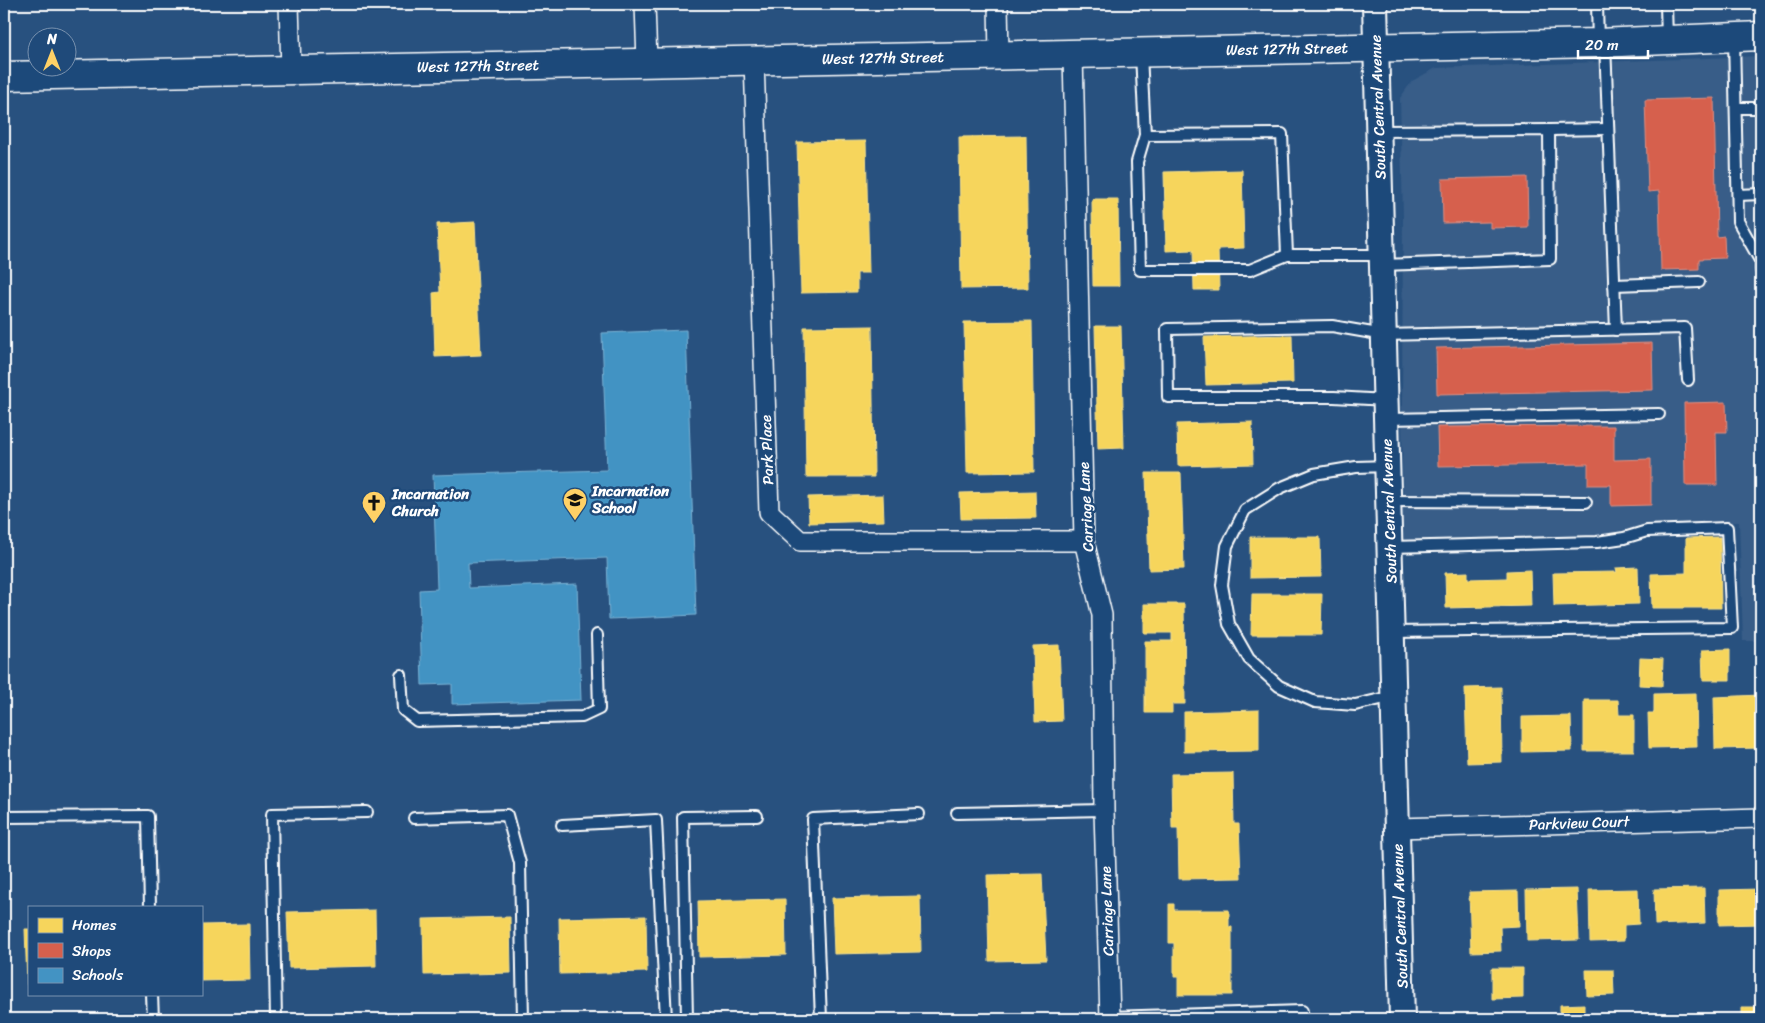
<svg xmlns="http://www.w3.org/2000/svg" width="1765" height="1023" font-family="Sriracha,sans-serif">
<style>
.built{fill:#375d88}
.homes{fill:#f6d55c;stroke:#f9e28d}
.shops{fill:#d6604d;stroke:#e29082}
.schools{fill:#4393c3;stroke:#7bb3d5}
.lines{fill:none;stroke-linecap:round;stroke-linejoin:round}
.service-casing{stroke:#fff;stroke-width:14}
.minor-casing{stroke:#fff;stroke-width:22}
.tertiary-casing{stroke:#fff;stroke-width:28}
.secondary-casing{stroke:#fff;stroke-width:31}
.service{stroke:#1f4a7a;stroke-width:10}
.minor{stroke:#1f4a7a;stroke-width:19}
.tertiary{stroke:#1f4a7a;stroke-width:24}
.secondary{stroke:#1f4a7a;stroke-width:28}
.labels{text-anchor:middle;stroke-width:5;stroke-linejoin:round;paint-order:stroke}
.street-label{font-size:15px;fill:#fff;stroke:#1f4a7a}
.poi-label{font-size:15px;font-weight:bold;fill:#fff;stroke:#1f4a7a;text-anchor:start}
</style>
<rect width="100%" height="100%" fill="#28517f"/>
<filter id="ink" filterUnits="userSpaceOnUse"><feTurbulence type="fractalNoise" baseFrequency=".02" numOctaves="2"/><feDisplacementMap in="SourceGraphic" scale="10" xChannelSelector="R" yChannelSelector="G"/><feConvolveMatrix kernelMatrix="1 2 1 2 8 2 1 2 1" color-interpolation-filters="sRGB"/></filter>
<g filter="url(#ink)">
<polygon class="built" points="1761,56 1761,641 1743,641 1739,522 1656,524 1599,535 1403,542 1402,408 1403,217 1400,98 1412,81 1436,68"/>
<g class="homes">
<polygon points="181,4 222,4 222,5 181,6"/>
<polygon points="1026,136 1028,288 961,289 959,137"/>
<polygon points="866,141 869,273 857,273 857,292 801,293 797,142"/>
<polygon points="1242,170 1244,248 1218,249 1219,290 1194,290 1193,250 1166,251 1164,172"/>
<polygon points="1092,199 1118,199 1119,286 1093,286"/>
<polygon points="475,222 481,355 435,357 433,293 440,292 437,224"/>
<polygon points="1032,321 1034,472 967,473 964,322"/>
<polygon points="872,326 874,477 806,477 804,327"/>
<polygon points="1095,326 1121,326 1124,448 1098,449"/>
<polygon points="1292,335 1293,383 1206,385 1204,337"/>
<polygon points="1252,422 1253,464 1178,466 1177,424"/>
<polygon points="1146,473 1181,473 1184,569 1149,570"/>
<polygon points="1035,491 1036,518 961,519 960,493"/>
<polygon points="883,495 884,521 809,523 808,497"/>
<polygon points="1250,537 1320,537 1321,577 1250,578"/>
<polygon points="1720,537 1721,608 1652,608 1651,574 1686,573 1686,538"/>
<polygon points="1638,567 1639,604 1554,606 1553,573 1617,572 1616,568"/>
<polygon points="1530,570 1531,606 1446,608 1445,573 1468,572 1468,579 1507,578 1507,571"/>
<polygon points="1252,594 1322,594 1321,635 1251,635"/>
<polygon points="1144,604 1184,604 1185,704 1172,704 1172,713 1145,713 1145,641 1172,641 1172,633 1144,633"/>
<polygon points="1059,645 1062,721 1035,722 1033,646"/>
<polygon points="1730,649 1730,680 1703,680 1702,650"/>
<polygon points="1640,658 1663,659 1662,686 1639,685"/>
<polygon points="1501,687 1502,762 1467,763 1465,688"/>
<polygon points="1696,693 1697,747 1649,748 1648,713 1654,713 1654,694"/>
<polygon points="1761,695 1761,748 1715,749 1714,697"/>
<polygon points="1584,700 1618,700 1619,715 1634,715 1634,751 1584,751"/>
<polygon points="1259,710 1259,751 1184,752 1184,712"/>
<polygon points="1571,716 1572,751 1522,752 1522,717"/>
<polygon points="1233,773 1234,824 1239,824 1241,878 1179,879 1178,828 1172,828 1171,774"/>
<polygon points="1042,874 1046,960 989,961 987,875"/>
<polygon points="1704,888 1705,923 1655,925 1654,889"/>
<polygon points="1577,889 1579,940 1527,941 1526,890"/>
<polygon points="1638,889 1639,924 1624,925 1624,941 1590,942 1589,890"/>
<polygon points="1761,889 1761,924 1719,925 1719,890"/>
<polygon points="1518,891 1519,926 1500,927 1501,951 1471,952 1469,892"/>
<polygon points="920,896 921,952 834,954 832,898"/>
<polygon points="785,899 786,955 699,957 698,901"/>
<polygon points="1169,904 1174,904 1174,910 1229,910 1229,927 1232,927 1232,995 1178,995 1178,977 1174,977 1174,943 1169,943"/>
<polygon points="375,910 376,966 289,968 287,912"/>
<polygon points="646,916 647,972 560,974 559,918"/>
<polygon points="510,917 511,973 424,975 423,919"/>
<polygon points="249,924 250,980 201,981 201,925"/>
<polygon points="25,929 29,929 29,985 27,985"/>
<polygon points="1492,968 1523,968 1523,998 1492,999"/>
<polygon points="1586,970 1613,970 1614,995 1587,996"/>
<polygon points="1584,1004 1584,1019 1560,1019 1560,1005"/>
<rect x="1742" y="1007" width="19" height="12"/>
</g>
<g class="shops">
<polygon points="1714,98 1717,237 1724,236 1725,258 1699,259 1699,269 1661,270 1659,191 1648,192 1645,100"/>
<polygon points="1527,177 1528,227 1490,228 1490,222 1443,223 1442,179"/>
<polygon points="1652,343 1653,390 1437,394 1436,348"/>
<polygon points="1726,402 1727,432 1716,432 1717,485 1685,485 1684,403"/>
<polygon points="1614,426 1614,460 1651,459 1651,505 1611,506 1611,485 1588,485 1588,464 1438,466 1437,427"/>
</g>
<polygon class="schools" points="686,330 696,615 609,619 607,558 468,563 469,588 577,584 581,700 452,704 452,684 422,685 419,590 437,589 433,475 607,470 602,333"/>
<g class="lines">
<defs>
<g id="service">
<polyline points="1597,4 1598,43"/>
<polyline points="1666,4 1667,40"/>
<polyline points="1734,38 1738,221 1761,262 1761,270"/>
<polyline points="1605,43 1616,330"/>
<polyline points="1141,54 1145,135 1282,134 1287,255 1382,255"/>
<polyline points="1736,108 1761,108"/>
<polyline points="1549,130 1608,129"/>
<polyline points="1379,131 1549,130 1550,259 1382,265"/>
<polyline points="1145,135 1137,162 1140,270 1250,270 1287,255"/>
<polyline points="1738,195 1761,194"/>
<polyline points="1614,285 1699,282"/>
<polyline points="1386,400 1334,397 1168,397 1167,329 1332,326 1384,335 1685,328 1688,380"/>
<polyline points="1387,419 1659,414"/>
<polyline points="1388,466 1356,467 1314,474 1280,488 1245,510 1227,546 1222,585 1229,624 1249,659 1279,686 1315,702 1355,705 1394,696"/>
<polyline points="1389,501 1586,502"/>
<polyline points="1390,547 1597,542 1624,538 1647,531 1727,528 1732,628 1392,632"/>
<polyline points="401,675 403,710 417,721 582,717 599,709 597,635"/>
<polyline points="957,813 1104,810"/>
<polyline points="4,817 148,816 150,907"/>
<polyline points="414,818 507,815 520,863 523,1019"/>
<polyline points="562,825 656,820 666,1019"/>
<polyline points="152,994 153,1019"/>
<polyline points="1109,1017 1302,1011"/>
<polyline points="276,1019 272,814 367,812"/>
<polyline points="687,1019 683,817 757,816"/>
<polyline points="821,1019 813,819 919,814"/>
</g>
<g id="minor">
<polyline points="289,4 291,70"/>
<polyline points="645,4 647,62"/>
<polyline points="998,4 999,55"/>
<polyline points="1073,54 1084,541 1102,615 1104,810 1110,1019"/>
<polyline points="754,60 769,512 800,541 1084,541"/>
<polyline points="1397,828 1761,818"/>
</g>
<polyline id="tertiary" points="1375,4 1402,1019"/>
<polyline id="secondary" points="4,76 1598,43 1761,36"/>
</defs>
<use href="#service" class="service-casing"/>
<use href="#minor" class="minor-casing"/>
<use href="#tertiary" class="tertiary-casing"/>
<use href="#secondary" class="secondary-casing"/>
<use href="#service" class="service"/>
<use href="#minor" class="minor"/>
<use href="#tertiary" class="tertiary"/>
<use href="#secondary" class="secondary"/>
</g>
</g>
<defs>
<symbol id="school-pin" viewBox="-11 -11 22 30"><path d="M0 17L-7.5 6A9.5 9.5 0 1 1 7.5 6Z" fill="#ffd166" stroke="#1f4a7a"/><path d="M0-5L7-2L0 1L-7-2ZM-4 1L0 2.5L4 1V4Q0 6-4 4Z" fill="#111"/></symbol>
<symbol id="church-pin" viewBox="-11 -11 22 30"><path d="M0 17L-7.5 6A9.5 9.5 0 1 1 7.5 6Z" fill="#ffd166" stroke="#1f4a7a"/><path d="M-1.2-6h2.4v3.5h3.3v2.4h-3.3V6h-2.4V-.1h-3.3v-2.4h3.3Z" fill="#111"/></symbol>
</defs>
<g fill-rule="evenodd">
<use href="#school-pin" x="561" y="486" width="28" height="38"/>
<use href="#church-pin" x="360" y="489" width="28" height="38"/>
</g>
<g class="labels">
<g class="street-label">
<text transform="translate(1287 49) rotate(-1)" y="5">West 127th Street</text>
<text transform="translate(883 58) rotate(-1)" y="5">West 127th Street</text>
<text transform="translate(478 66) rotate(-1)" y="5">West 127th Street</text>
<text transform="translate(1378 107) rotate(-92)" y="5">South Central Avenue</text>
<text transform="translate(767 450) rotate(-92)" y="5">Park Place</text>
<text transform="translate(1086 507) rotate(-93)" y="5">Carriage Lane</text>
<text transform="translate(1389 511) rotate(-92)" y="5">South Central Avenue</text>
<text transform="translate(1579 823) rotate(-2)" y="5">Parkview Court</text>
<text transform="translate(1107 911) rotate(-92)" y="5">Carriage Lane</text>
<text transform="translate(1400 916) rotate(-92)" y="5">South Central Avenue</text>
</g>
<g class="poi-label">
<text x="592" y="496">Incarnation<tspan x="592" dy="17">School</tspan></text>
<text x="392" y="499">Incarnation<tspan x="392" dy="17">Church</tspan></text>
</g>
</g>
<rect width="1765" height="1023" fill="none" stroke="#1f4a7a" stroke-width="20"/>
<rect x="10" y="10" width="1745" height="1003" fill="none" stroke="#fff" stroke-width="2" filter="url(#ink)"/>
<rect x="28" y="906" width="175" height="90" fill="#1f4a7a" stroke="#7992af"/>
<rect x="38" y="918" width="25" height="15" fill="#f6d55c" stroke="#7992af"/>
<text x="72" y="930" font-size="15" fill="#ffffff">Homes</text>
<rect x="38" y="943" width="25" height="15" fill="#d6604d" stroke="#7992af"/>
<text x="72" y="956" font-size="15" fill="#ffffff">Shops</text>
<rect x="38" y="968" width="25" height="15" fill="#4393c3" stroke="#7992af"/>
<text x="72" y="980" font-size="15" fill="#ffffff">Schools</text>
<g transform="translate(52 52)"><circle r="24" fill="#1f4a7a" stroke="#7992af"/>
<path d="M0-4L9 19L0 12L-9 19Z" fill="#ffd166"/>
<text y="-8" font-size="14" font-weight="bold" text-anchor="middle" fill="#ffffff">N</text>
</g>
<path d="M1578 50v8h70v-8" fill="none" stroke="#ffffff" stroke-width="2.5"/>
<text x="1585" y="50" font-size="15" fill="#ffffff" stroke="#1f4a7a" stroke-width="4" paint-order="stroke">20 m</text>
</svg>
